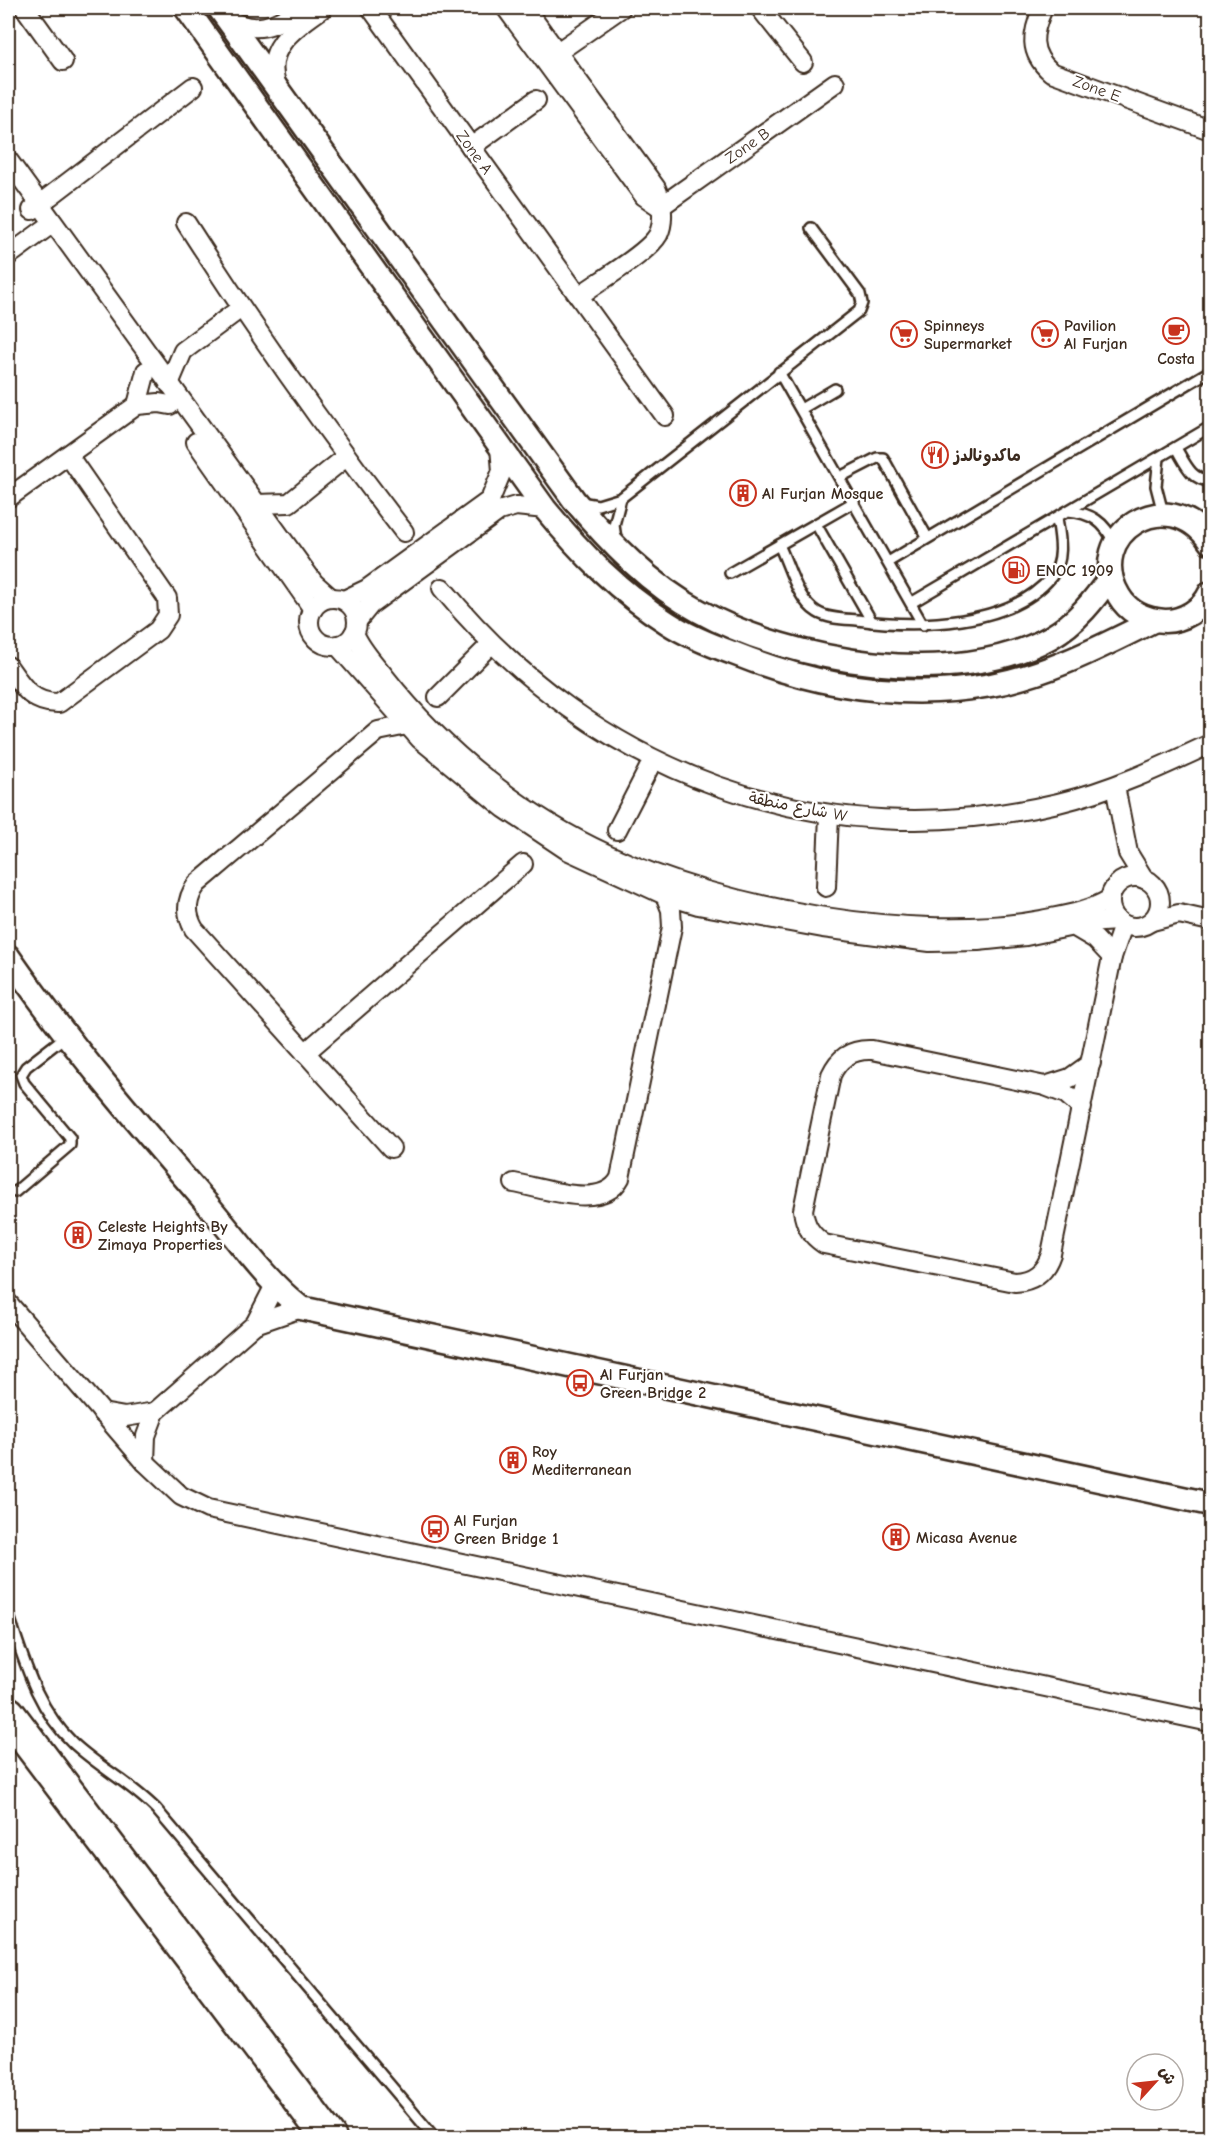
<svg xmlns="http://www.w3.org/2000/svg" width="1218" height="2145" font-family="'Comic Neue','Playpen Sans Arabic',sans-serif">
<style>
.lines{fill:none;stroke-linecap:round;stroke-linejoin:round}
.service-casing{stroke:#3b2a1e;stroke-width:14}
.minor-casing{stroke:#3b2a1e;stroke-width:22}
.tertiary-casing{stroke:#3b2a1e;stroke-width:27}
.motorway-casing{stroke:#3b2a1e;stroke-width:38}
.service{stroke:#fff;stroke-width:9}
.minor{stroke:#fff;stroke-width:18}
.tertiary{stroke:#fff;stroke-width:22}
.motorway{stroke:#fff;stroke-width:33}
.labels{text-anchor:middle;stroke-width:4.5;stroke-linejoin:round;paint-order:stroke}
.street-label{font-size:16px;fill:#3b2a1e;stroke:#fff}
.poi-label{font-size:16px;font-weight:bold;fill:#3b2a1e;stroke:#fff;text-anchor:start}
</style>
<rect width="100%" height="100%" fill="#fff"/>
<filter id="ink" filterUnits="userSpaceOnUse"><feTurbulence type="fractalNoise" baseFrequency=".0167" numOctaves="2"/><feDisplacementMap in="SourceGraphic" scale="12" xChannelSelector="R" yChannelSelector="G"/><feConvolveMatrix kernelMatrix="1 2 1 2 8 2 1 2 1" color-interpolation-filters="sRGB"/></filter>
<g filter="url(#ink)">
<g class="lines">
<defs>
<g id="service">
<polyline points="779,372 923,625"/>
<polyline points="801,409 835,389"/>
<path d="M1176,448C1185,463 1191,480 1210,481"/>
<polyline points="1159,458 1156,486 1163,513"/>
<polyline points="840,477 877,458 883,458 927,537"/>
<polyline points="580,502 598,505 621,498 859,311 862,303 860,294 811,228"/>
<path d="M1068,511C1091,513 1105,522 1114,543"/>
<polyline points="816,524 872,622"/>
<polyline points="616,539 614,525 621,498"/>
<path d="M779,545C789,565 797,600 817,612C828,619 845,619 857,620C917,628 1011,627 1052,576C1065,560 1060,537 1057,518"/>
<polyline points="888,562 1210,371"/>
<polyline points="730,573 854,502"/>
<polyline points="911,603 1210,427"/>
<polyline points="15,1192 70,1145 70,1138 24,1083 21,1075 26,1067 66,1036"/>
<path d="M8,1613C24,1660 36,1708 73,1743C100,1768 129,1782 156,1809L435,2138"/>
</g>
<g id="minor">
<polyline points="25,8 63,61"/>
<polyline points="371,8 665,416"/>
<polyline points="506,8 644,196 660,207"/>
<path d="M525,8L656,188C662,201 665,221 658,235C648,253 598,282 579,296"/>
<polyline points="760,8 803,62"/>
<path d="M1043,8C1032,33 1028,52 1051,72L1210,130"/>
<path d="M225,17C254,36 276,26 302,8"/>
<polyline points="549,58 621,8"/>
<path d="M277,86C262,48 296,27 323,8"/>
<polyline points="471,147 536,100"/>
<polyline points="8,160 314,583 331,598"/>
<polyline points="660,207 835,83"/>
<polyline points="32,210 193,87"/>
<path d="M186,223C254,329 327,432 404,532"/>
<polyline points="8,256 53,223"/>
<polyline points="169,384 183,351 241,308"/>
<polyline points="137,405 146,371"/>
<polyline points="196,442 313,609"/>
<polyline points="8,498 137,405 159,403 170,405"/>
<polyline points="256,504 289,503 346,457"/>
<path d="M442,588C594,774 822,859 1058,803C1112,790 1161,767 1210,744"/>
<circle cx="333" cy="622" r="24"/>
<polyline points="344,600 367,589 490,500 502,471 500,447"/>
<polyline points="357,621 370,605 499,511 516,506 545,509"/>
<path d="M354,633C361,650 374,663 385,677C443,751 522,815 607,854C723,909 914,943 1041,920C1066,915 1088,912 1110,899"/>
<polyline points="337,645 420,739 504,808 567,850 665,895 698,905 823,928 930,942 978,941 1026,936 1088,923 1117,921"/>
<path d="M8,666C22,686 32,704 59,703L158,630L168,615L167,598L68,455"/>
<polyline points="438,697 491,644"/>
<polyline points="1115,786 1128,853 1144,879"/>
<polyline points="617,830 653,760"/>
<circle cx="1135" cy="902" r="25"/>
<polyline points="826,887 829,815"/>
<polyline points="1152,921 1179,914 1210,921"/>
<polyline points="1073,926 1095,939 1112,957"/>
<polyline points="305,1053 523,864"/>
<polyline points="1045,1086 1070,1078 1091,1063"/>
<path d="M1082,1108L1066,1094L1045,1086L872,1050C853,1049 839,1057 831,1075L803,1210C805,1226 811,1235 824,1244L1015,1282C1034,1281 1045,1272 1051,1254L1112,957L1123,925"/>
<path d="M391,1148L194,929C185,913 186,899 197,884L378,731L407,725"/>
<path d="M514,1183C544,1188 603,1211 620,1178L672,927L671,910L665,895"/>
<polyline points="8,1303 145,1462 181,1496 208,1509 1210,1722"/>
<polyline points="255,1324 301,1308"/>
<polyline points="102,1413 125,1417 155,1412"/>
<polyline points="145,1462 146,1436 155,1412 255,1324 276,1283"/>
</g>
<g id="tertiary">
<path d="M186,8L545,509C581,553 619,592 668,623C688,636 711,645 733,653C815,686 903,701 991,685C1050,674 1102,646 1155,620"/>
<path d="M219,8L574,500C609,542 650,585 699,611C791,662 955,691 1051,637C1077,622 1094,600 1111,576"/>
<path d="M1210,542C1169,480 1082,534 1119,596C1129,613 1146,620 1165,621C1183,621 1203,609 1210,593"/>
<path d="M8,956C69,1044 139,1125 209,1206C238,1240 266,1281 301,1308L1210,1504"/>
</g>
<polyline id="motorway" points="8,1714 329,2138"/>
</defs>
<use href="#service" class="service-casing"/>
<use href="#minor" class="minor-casing"/>
<use href="#tertiary" class="tertiary-casing"/>
<use href="#motorway" class="motorway-casing"/>
<use href="#service" class="service"/>
<use href="#minor" class="minor"/>
<use href="#tertiary" class="tertiary"/>
<use href="#motorway" class="motorway"/>
</g>
</g>
<defs>
<symbol id="cafe-ring" viewBox="-11 -11 22 22"><circle r="9.5" fill="#fff" stroke="#c8321e" stroke-width="1.5"/><path d="M-5.5-4.5H6V0H3Q3 3.5 0 3.5H-2.5Q-5.5 3.5-5.5 0ZM3-3.2v2h1.7v-2ZM-6 4.5H4V6H-6Z" fill="#c8321e"/></symbol>
<symbol id="supermarket-ring" viewBox="-11 -11 22 22"><circle r="9.5" fill="#fff" stroke="#c8321e" stroke-width="1.5"/><path d="M-6-5.5h2.5l.6 2H6L4.5 2H-2.5L-4.4-4H-6ZM-1.5 3.2a1.3 1.3 0 1 0 .1 0ZM3 3.2a1.3 1.3 0 1 0 .1 0Z" fill="#c8321e"/></symbol>
<symbol id="restaurant-ring" viewBox="-11 -11 22 22"><circle r="9.5" fill="#fff" stroke="#c8321e" stroke-width="1.5"/><path d="M-5-6h1v4h1v-4h1v4h1v-4h1v5L-1.5 .5V6h-2V.5L-5-1ZM5-6V6H3V1.5H1.5Q1.5-4 5-6Z" fill="#c8321e"/></symbol>
<symbol id="building-ring" viewBox="-11 -11 22 22"><circle r="9.5" fill="#fff" stroke="#c8321e" stroke-width="1.5"/><path d="M-4-6H4V6H1V3H-1V6H-4ZM-2.5-4.3h1.7v1.8h-1.7ZM.8-4.3h1.7v1.8H.8ZM-2.5-1h1.7V.8h-1.7ZM.8-1h1.7V.8H.8Z" fill="#c8321e"/></symbol>
<symbol id="fuel-ring" viewBox="-11 -11 22 22"><circle r="9.5" fill="#fff" stroke="#c8321e" stroke-width="1.5"/><path d="M-5.5-6h7V0h2V4h1.3V-2.5L3-4.5l.8-.8L6-3V5H2.5V1h-1V6h-7ZM-4.2-4.7v3.2H.2V-4.7Z" fill="#c8321e"/></symbol>
<symbol id="bus-ring" viewBox="-11 -11 22 22"><circle r="9.5" fill="#fff" stroke="#c8321e" stroke-width="1.5"/><path d="M-5-6H5V4H4V6H2V4H-2V6H-4V4H-5ZM-3.5-4V0h7V-4ZM-3.5 1.2v1.5H-2V1.2ZM2 1.2v1.5H3.5V1.2Z" fill="#c8321e"/></symbol>
</defs>
<g fill-rule="evenodd">
<use href="#cafe-ring" x="1161" y="316" width="30" height="30"/>
<use href="#supermarket-ring" x="889" y="319" width="30" height="30"/>
<use href="#supermarket-ring" x="1030" y="319" width="30" height="30"/>
<use href="#restaurant-ring" x="920" y="440" width="30" height="30"/>
<use href="#building-ring" x="728" y="478" width="30" height="30"/>
<use href="#fuel-ring" x="1001" y="555" width="30" height="30"/>
<use href="#building-ring" x="63" y="1220" width="30" height="30"/>
<use href="#bus-ring" x="565" y="1368" width="30" height="30"/>
<use href="#building-ring" x="498" y="1445" width="30" height="30"/>
<use href="#bus-ring" x="420" y="1514" width="30" height="30"/>
<use href="#building-ring" x="881" y="1522" width="30" height="30"/>
</g>
<g class="labels">
<g class="street-label">
<text transform="translate(1097 88) rotate(20)" y="6">Zone E</text>
<text transform="translate(747 145) rotate(-35)" y="6">Zone B</text>
<text transform="translate(475 152) rotate(54)" y="6">Zone A</text>
<text transform="translate(798 806) rotate(11)" y="6">شارع منطقة W</text>
</g>
<g class="poi-label">
<text x="924" y="331">Spinneys<tspan x="924" dy="18">Supermarket</tspan></text>
<text x="1064" y="331">Pavilion<tspan x="1064" dy="18">Al Furjan</tspan></text>
<text x="1176" y="364" text-anchor="middle">Costa</text>
<text x="954" y="461">ماكدونالدز</text>
<text x="762" y="499">Al Furjan Mosque</text>
<text x="1036" y="576">ENOC 1909</text>
<text x="98" y="1232">Celeste Heights By<tspan x="98" dy="18">Zimaya Properties</tspan></text>
<text x="600" y="1380">Al Furjan<tspan x="600" dy="18">Green Bridge 2</tspan></text>
<text x="532" y="1457">Roy<tspan x="532" dy="18">Mediterranean</tspan></text>
<text x="454" y="1526">Al Furjan<tspan x="454" dy="18">Green Bridge 1</tspan></text>
<text x="916" y="1543">Micasa Avenue</text>
</g>
</g>
<rect width="1218" height="2145" fill="none" stroke="#fff" stroke-width="30"/>
<rect x="15" y="15" width="1188" height="2115" fill="none" stroke="#3b2a1e" stroke-width="2" filter="url(#ink)"/>
<g transform="translate(1155 2082) rotate(63)"><circle r="28" fill="#ffffff" stroke="#b1aaa5" stroke-width="1.5"/>
<path d="M0-4.5L10 22L0 15L-10 22Z" fill="#c8321e"/>
<text y="-9" font-size="16" font-weight="bold" text-anchor="middle" fill="#3b2a1e">ش</text>
</g>
</svg>
